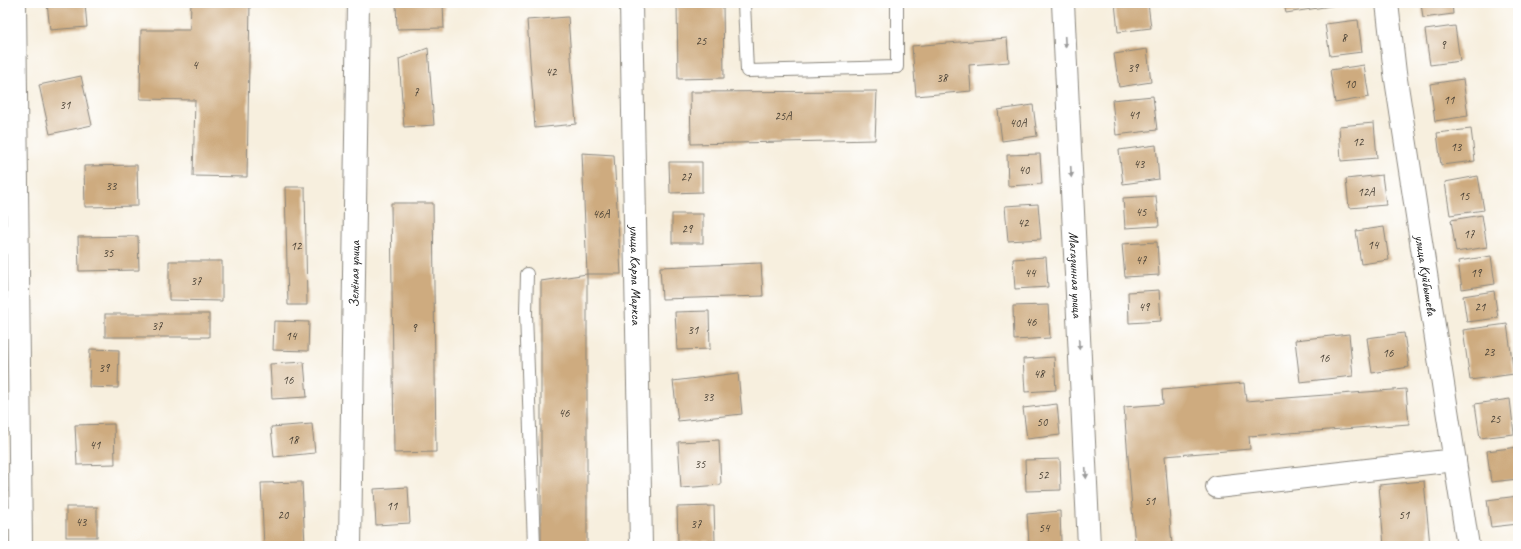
<svg xmlns="http://www.w3.org/2000/svg" width="1521" height="549" font-family="Caveat,sans-serif">
<style>
.building{fill:#ceab7f}
.lines{fill:none;stroke-linecap:round;stroke-linejoin:round}
.lane-casing{stroke:#8a867d;stroke-width:14}
.street-casing{stroke:#8a867d;stroke-width:24}
.secondary-casing{stroke:#8a867d;stroke-width:24}
.lane{stroke:#fff;stroke-width:12}
.street{stroke:#fff;stroke-width:22}
.secondary{stroke:#fff;stroke-width:22}
.oneway{fill:#999}
.labels{text-anchor:middle;stroke-width:3;stroke-linejoin:round;paint-order:stroke}
.number-label{font-size:12px;fill:#484035}
.street-label{font-size:14px;fill:#1c1c1c;stroke:#fff}
</style>
<rect width="100%" height="100%" fill="#fff"/>
<filter id="ink" filterUnits="userSpaceOnUse"><feTurbulence type="fractalNoise" baseFrequency=".025" numOctaves="2"/><feDisplacementMap in="SourceGraphic" scale="8" xChannelSelector="R" yChannelSelector="G"/><feConvolveMatrix kernelMatrix="1 2 1 2 8 2 1 2 1" color-interpolation-filters="sRGB"/></filter>
<filter id="wash" filterUnits="userSpaceOnUse"><feTurbulence type="fractalNoise" baseFrequency=".012" numOctaves="4" result="noise"/><feDisplacementMap in="SourceGraphic" scale="16" xChannelSelector="R" yChannelSelector="G"/><feGaussianBlur stdDeviation="0.9" result="paint"/><feColorMatrix in="noise" values="0 0 0 0 0 0 0 0 0 0 0 0 0 0 0 0 0 1.4 0 .05"/><feComposite in="paint" operator="in"/></filter>
<g filter="url(#wash)">
<rect width="100%" height="100%" fill="#f7efde"/>
<g id="blocks">
<g class="building">
<polygon points="47,3 85,3 87,27 50,30"/>
<polygon points="191,3 250,3 247,177 193,176 195,100 140,99 141,30 190,30"/>
<polygon points="396,3 443,3 444,28 397,29"/>
<polygon points="677,3 723,3 724,78 678,79"/>
<polygon points="1115,3 1148,3 1151,28 1118,32"/>
<polygon points="1284,3 1343,3 1343,4 1286,13"/>
<polygon points="1421,3 1452,3 1453,14 1423,18"/>
<polygon points="568,17 576,124 535,128 527,20"/>
<polygon points="1358,20 1362,52 1330,56 1325,24"/>
<polygon points="1455,26 1460,61 1430,65 1425,30"/>
<polygon points="1007,38 1009,62 969,65 971,91 916,96 912,46"/>
<polygon points="428,48 434,125 404,127 399,59"/>
<polygon points="1147,49 1151,82 1119,87 1114,54"/>
<polygon points="1364,65 1369,97 1335,103 1330,70"/>
<polygon points="81,76 92,125 50,134 39,85"/>
<polygon points="1463,79 1468,116 1435,121 1430,84"/>
<polygon points="877,91 875,140 691,144 690,92"/>
<polygon points="1153,96 1157,130 1116,135 1112,100"/>
<polygon points="1033,105 1037,136 1002,141 998,110"/>
<polygon points="1374,123 1377,158 1341,161 1339,126"/>
<polygon points="1471,129 1475,161 1441,165 1437,133"/>
<polygon points="1156,145 1159,179 1123,184 1119,150"/>
<polygon points="582,153 614,155 621,274 587,274"/>
<polygon points="1040,154 1042,184 1008,186 1007,155"/>
<polygon points="669,162 702,162 702,192 670,193"/>
<polygon points="137,165 138,206 85,207 84,166"/>
<polygon points="1382,175 1386,205 1349,208 1346,179"/>
<polygon points="1478,176 1484,210 1450,215 1445,182"/>
<polygon points="285,187 305,187 307,305 288,305"/>
<polygon points="1156,196 1159,226 1125,228 1123,198"/>
<polygon points="391,203 433,203 436,452 394,453"/>
<polygon points="1038,204 1041,239 1008,241 1005,206"/>
<rect x="672" y="214" width="31" height="29"/>
<polygon points="1482,215 1487,247 1456,252 1451,220"/>
<polygon points="1384,227 1389,260 1361,264 1356,231"/>
<polygon points="138,236 139,270 79,271 78,237"/>
<polygon points="1157,242 1159,275 1125,277 1122,244"/>
<polygon points="1491,256 1495,284 1462,289 1458,261"/>
<polygon points="1046,257 1048,287 1015,289 1013,259"/>
<polygon points="169,261 222,261 222,301 169,300"/>
<polygon points="761,263 763,296 662,299 660,267"/>
<polygon points="587,274 587,546 541,546 541,281"/>
<polygon points="1159,290 1161,321 1129,323 1128,292"/>
<polygon points="1494,291 1498,318 1467,322 1463,296"/>
<polygon points="1048,305 1050,338 1014,340 1013,306"/>
<polygon points="709,311 710,349 677,350 675,312"/>
<rect x="105" y="314" width="104" height="23"/>
<polygon points="274,321 309,322 308,351 273,350"/>
<polygon points="1507,324 1514,374 1470,380 1463,330"/>
<polygon points="1404,333 1409,367 1372,373 1367,338"/>
<polygon points="1349,334 1353,376 1300,382 1295,340"/>
<polygon points="90,349 119,350 118,388 89,387"/>
<polygon points="1054,357 1056,390 1025,392 1023,359"/>
<polygon points="304,362 307,397 272,399 270,364"/>
<polygon points="738,373 742,414 678,421 673,381"/>
<polygon points="1244,383 1246,401 1406,389 1409,424 1249,436 1250,449 1165,456 1172,546 1135,546 1124,407 1163,404 1162,390"/>
<polygon points="1510,399 1514,434 1480,438 1475,404"/>
<polygon points="1057,404 1060,435 1027,439 1023,408"/>
<polygon points="114,424 115,464 77,465 75,425"/>
<polygon points="312,424 315,453 274,457 271,427"/>
<polygon points="719,440 721,485 681,488 678,442"/>
<polygon points="1518,447 1518,479 1491,482 1487,451"/>
<polygon points="1060,459 1061,490 1026,491 1025,460"/>
<polygon points="1424,481 1430,546 1384,546 1379,485"/>
<polygon points="302,482 305,546 264,546 261,483"/>
<polygon points="408,487 410,523 376,525 374,489"/>
<polygon points="1518,496 1518,524 1491,527 1487,500"/>
<polygon points="714,506 715,541 678,542 677,507"/>
<rect x="66" y="507" width="31" height="30"/>
<polygon points="1060,511 1061,542 1029,544 1027,514"/>
</g>
</g>
</g>
<g filter="url(#ink)">
<use href="#blocks" fill-opacity="0" stroke="#8a867d" stroke-width="1"/>
<g class="lines">
<defs>
<g id="lane">
<polyline points="744,3 747,71 897,67 897,3"/>
<polyline points="527,274 526,313 534,546"/>
</g>
<g id="street">
<path id="s1" d="M631,3L641,546"/>
<path id="s2" d="M1063,3L1089,546"/>
<path id="s3" d="M1387,3L1395,73L1468,546"/>
<polyline points="1217,487 1455,460"/>
<polyline points="3,518 20,518"/>
<path id="s4" d="M350,546L358,3"/>
</g>
<polyline id="secondary" points="15,3 21,546"/>
</defs>
<use href="#lane" class="lane-casing"/>
<use href="#street" class="street-casing"/>
<use href="#secondary" class="secondary-casing"/>
<use href="#lane" class="lane"/>
<use href="#street" class="street"/>
<use href="#secondary" class="secondary"/>
</g>
<defs><path id="oneway-solid" d="M-6-.8H1V-3.2L6.5 0L1 3.2V.8H-6Z"/></defs>
<g class="oneway">
<use href="#oneway-solid" transform="translate(1065 42) rotate(87)"/>
<use href="#oneway-solid" transform="translate(1071 172) rotate(87)"/>
<use href="#oneway-solid" transform="translate(1079 344) rotate(87)"/>
<use href="#oneway-solid" transform="translate(1086 473) rotate(87)"/>
</g>
</g>
<g class="labels">
<g class="number-label">
<text x="1344" y="42">8</text>
<text x="701" y="45">25</text>
<text x="1443" y="49">9</text>
<text x="195" y="69">4</text>
<text x="1133" y="72">39</text>
<text x="551" y="76">42</text>
<text x="942" y="82">38</text>
<text x="1350" y="88">10</text>
<text x="416" y="96">7</text>
<text x="1449" y="104">11</text>
<text x="65" y="109">31</text>
<text x="1134" y="119">41</text>
<text x="783" y="120">25А</text>
<text x="1018" y="127">40А</text>
<text x="1358" y="146">12</text>
<text x="1456" y="151">13</text>
<text x="1139" y="168">43</text>
<text x="1024" y="174">40</text>
<text x="686" y="181">27</text>
<text x="111" y="190">33</text>
<text x="1366" y="196">12А</text>
<text x="1464" y="200">15</text>
<text x="1141" y="216">45</text>
<text x="601" y="218">46А</text>
<text x="1023" y="227">42</text>
<text x="687" y="233">29</text>
<text x="1469" y="238">17</text>
<text x="1373" y="249">14</text>
<text x="296" y="250">12</text>
<text x="108" y="257">35</text>
<text x="1141" y="264">47</text>
<text x="1030" y="277">44</text>
<text x="1476" y="277">19</text>
<text x="196" y="285">37</text>
<text x="1144" y="311">49</text>
<text x="1480" y="311">21</text>
<text x="1031" y="326">46</text>
<text x="157" y="330">37</text>
<text x="414" y="332">9</text>
<text x="693" y="334">31</text>
<text x="291" y="340">14</text>
<text x="1489" y="356">23</text>
<text x="1388" y="357">16</text>
<text x="1324" y="362">16</text>
<text x="104" y="372">39</text>
<text x="1039" y="378">48</text>
<text x="288" y="384">16</text>
<text x="708" y="401">33</text>
<text x="564" y="417">46</text>
<text x="1495" y="423">25</text>
<text x="1042" y="426">50</text>
<text x="293" y="444">18</text>
<text x="95" y="449">41</text>
<text x="700" y="468">35</text>
<text x="1043" y="479">52</text>
<text x="1150" y="505">51</text>
<text x="392" y="510">11</text>
<text x="283" y="519">20</text>
<text x="1404" y="519">51</text>
<text x="81" y="526">43</text>
<text x="696" y="528">37</text>
<text x="1044" y="532">54</text>
</g>
<g class="street-label">
<text dy="5" stroke="none"><textPath href="#s4" startOffset="272">Зелёная улица</textPath></text>
<text dy="5" stroke="none"><textPath href="#s1" startOffset="272">улица Карла Маркса</textPath></text>
<text dy="5" stroke="none"><textPath href="#s2" startOffset="272">Магазинная улица</textPath></text>
<text dy="5" stroke="none"><textPath href="#s3" startOffset="275">улица Куйбышева</textPath></text>
</g>
</g>
<rect width="1521" height="549" fill="none" stroke="#fff" stroke-width="16"/>
</svg>
